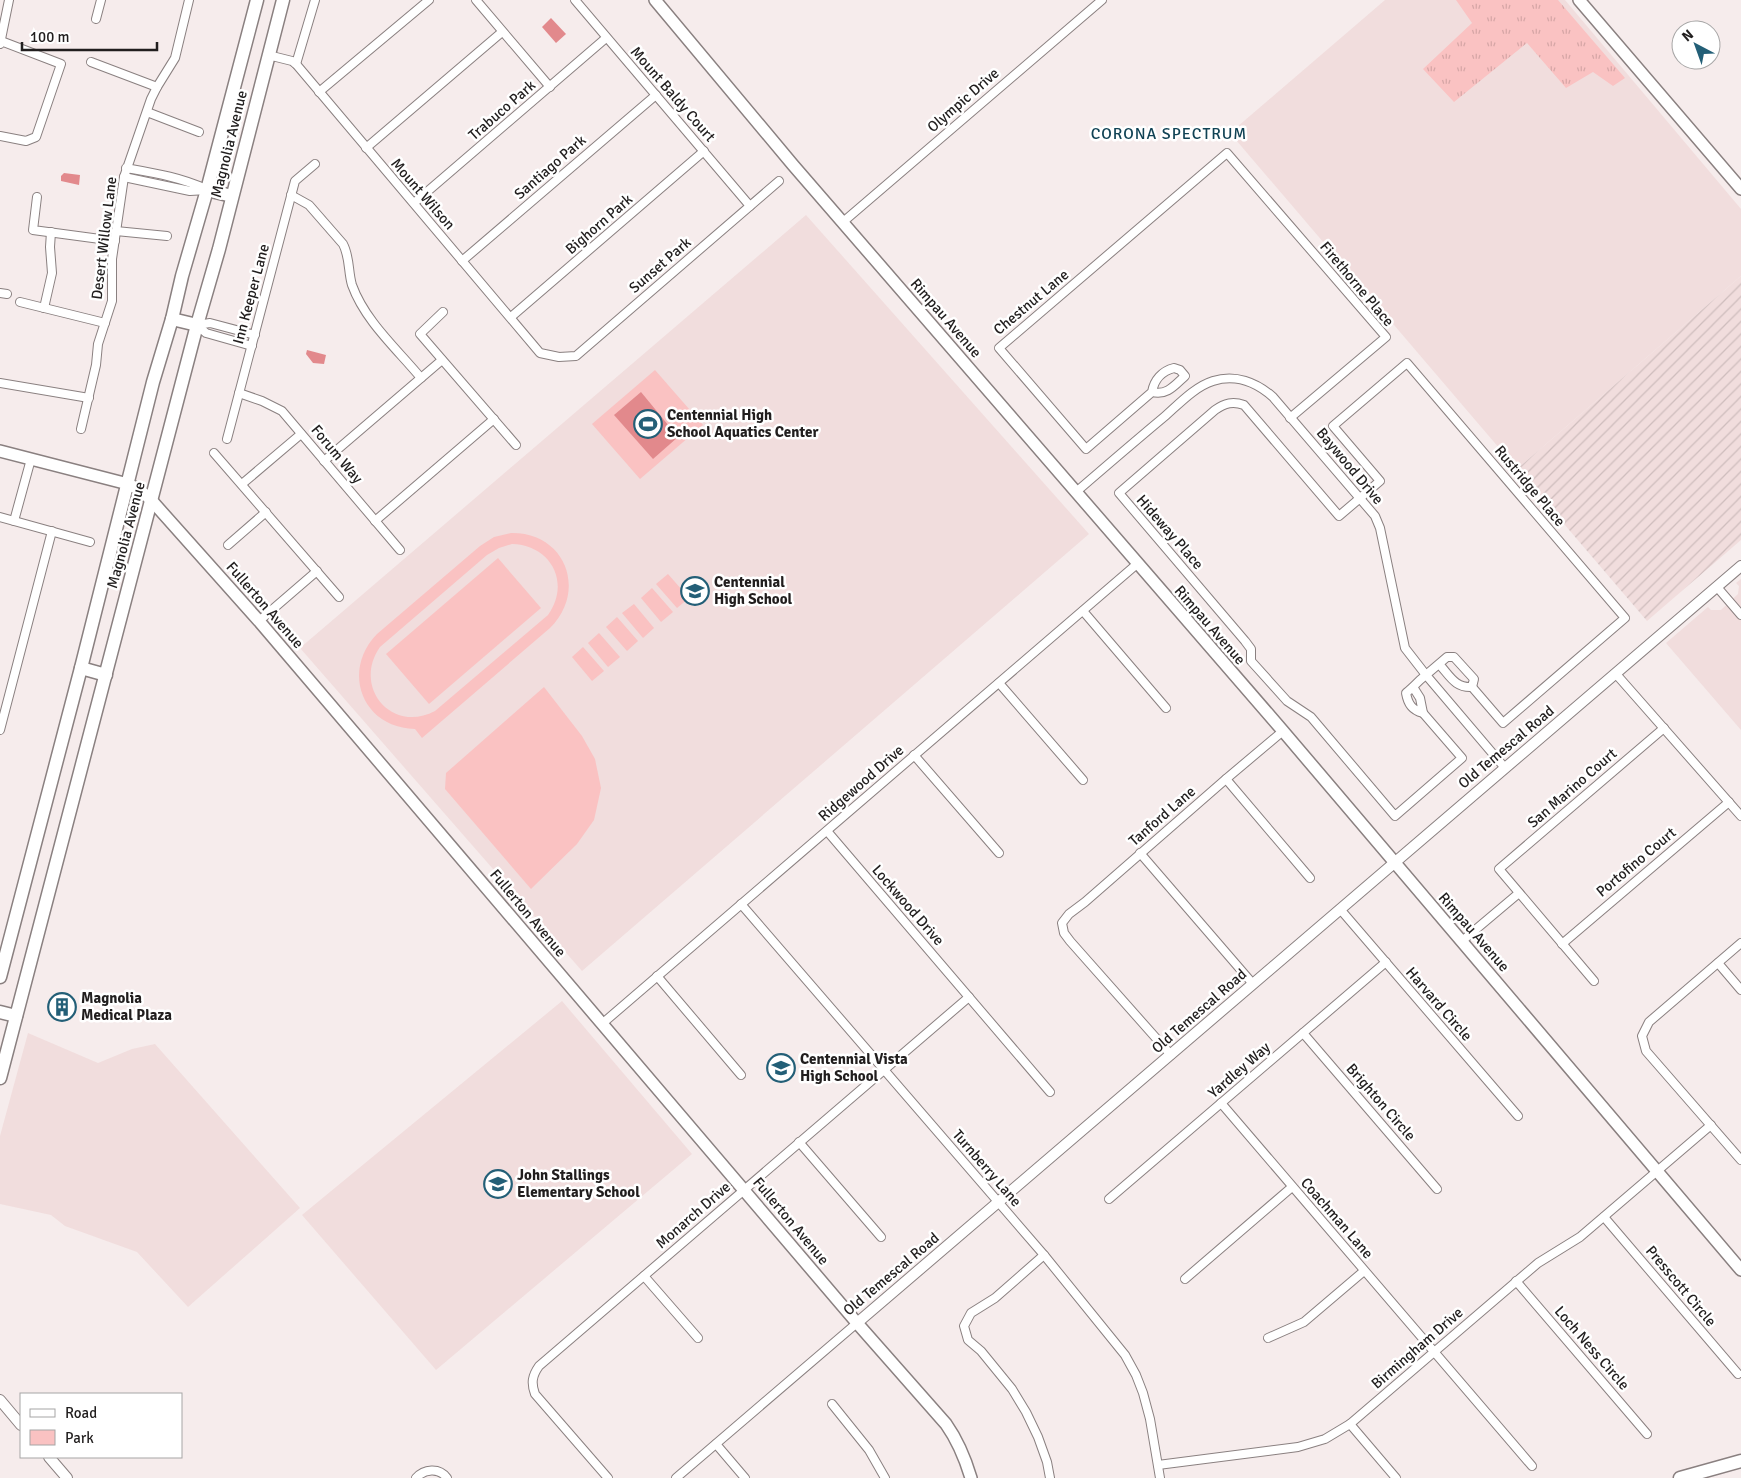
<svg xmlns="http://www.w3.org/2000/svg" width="1741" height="1478" font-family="Signika,sans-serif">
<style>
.built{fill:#f1dddd}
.industrial{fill:url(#industrial-furrows)}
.grass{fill:url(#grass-tufts)}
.park{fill:#fac2c2;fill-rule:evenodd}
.water{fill:#e2898c}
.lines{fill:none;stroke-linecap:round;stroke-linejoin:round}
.minor-casing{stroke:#8a8080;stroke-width:10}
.tertiary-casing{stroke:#8a8080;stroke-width:12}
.secondary-casing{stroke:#8a8080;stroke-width:14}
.primary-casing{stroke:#8a8080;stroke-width:15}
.minor{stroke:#fff;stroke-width:8}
.tertiary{stroke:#fff;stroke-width:10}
.secondary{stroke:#fff;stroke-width:11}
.primary{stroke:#fff;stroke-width:12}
.labels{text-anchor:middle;stroke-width:5;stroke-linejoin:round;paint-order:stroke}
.street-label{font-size:15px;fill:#211e1e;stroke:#fff}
.poi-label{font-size:15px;font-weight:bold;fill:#211e1e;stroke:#fff;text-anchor:start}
.neighbourhood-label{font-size:16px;letter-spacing:1px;fill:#104254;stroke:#fff}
</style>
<defs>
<pattern id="industrial-furrows" width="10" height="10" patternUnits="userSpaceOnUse" patternTransform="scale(1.25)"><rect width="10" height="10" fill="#f1dddd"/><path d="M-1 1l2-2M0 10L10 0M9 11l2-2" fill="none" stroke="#cebdbd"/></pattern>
<pattern id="grass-tufts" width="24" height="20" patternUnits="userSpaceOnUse" patternTransform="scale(1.25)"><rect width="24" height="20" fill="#fac2c2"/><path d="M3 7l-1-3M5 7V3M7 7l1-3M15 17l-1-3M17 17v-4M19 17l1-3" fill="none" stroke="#d6a6a6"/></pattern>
</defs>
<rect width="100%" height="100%" fill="#f6ecec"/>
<g class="built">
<polygon points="1385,0 1565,0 1741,209 1741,276 1517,469 1230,133"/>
<polygon points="806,215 1089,534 582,971 300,648"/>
<polygon points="1741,579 1741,730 1666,643 1708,607 1711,610 1721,610 1738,594 1739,586 1736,583"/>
<polygon points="562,1001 692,1154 436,1370 302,1215"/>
<polygon points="28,1033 98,1063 132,1049 155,1044 300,1208 188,1307 137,1252 65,1226 51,1215 0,1204 0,1136"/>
</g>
<polygon class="industrial" points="1741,276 1741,540 1647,621 1517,469"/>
<polygon class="grass" points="1456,0 1558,0 1625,78 1613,86 1593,72 1566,88 1527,43 1454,102 1423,69 1472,23"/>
<g class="park">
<polygon points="655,370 703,425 640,479 592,424"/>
<path d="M511,533C565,532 588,590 550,628L422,738L415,729C362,728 341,671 377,634L480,546L494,537ZM512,544C551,545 571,583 548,615L435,711C392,734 352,687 380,647L487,555L499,548Z"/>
<polygon points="498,558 541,608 429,704 386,654"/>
<polygon points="668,574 689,598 677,608 656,584"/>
<polygon points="652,588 673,612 661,622 641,598"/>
<polygon points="634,604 654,628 643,638 622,613"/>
<polygon points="617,617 638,641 627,651 606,627"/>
<polygon points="599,633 620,657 608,667 588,643"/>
<polygon points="583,647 604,671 592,681 572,657"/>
<polygon points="544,687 582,736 595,759 601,788 594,820 577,844 531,889 445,789 446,773"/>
</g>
<g class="water">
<polygon points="551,18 566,34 556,43 542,27"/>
<polygon points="64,173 80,175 79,185 61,181 61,176"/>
<polygon points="307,350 326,355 324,364 313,363 306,354"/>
<polygon points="641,392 678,437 653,459 614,415"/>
</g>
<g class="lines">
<defs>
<g id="minor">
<polyline points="476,0 550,87"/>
<polyline points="575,0 750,206"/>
<polyline points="96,19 101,0"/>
<polyline points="0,44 9,0"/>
<polyline points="268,55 292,61 296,64 540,353 559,357 576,356 779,181"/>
<polyline points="91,62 157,87"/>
<polyline points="296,64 315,0"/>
<polyline points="319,92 429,0"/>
<polyline points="147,112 199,132"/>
<polyline points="0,136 26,141 36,137 61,64 1,41"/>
<polyline points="366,148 502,32"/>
<path d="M126,168C154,173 180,177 206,189"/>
<polyline points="124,177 190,191 207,190"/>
<path d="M291,195L309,205L343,244C350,257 348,272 352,285C365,321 397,349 421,378"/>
<polyline points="37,197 33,230 115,241"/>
<polyline points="414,203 606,38"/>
<polyline points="843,222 1102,0"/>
<polyline points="116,231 167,236"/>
<polyline points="462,261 656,95"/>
<polyline points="0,293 7,294"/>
<polyline points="20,302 105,323"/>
<polyline points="44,308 52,273 50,247 51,232"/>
<polyline points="443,312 420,334 516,445"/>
<polyline points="511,317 704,151"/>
<polyline points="197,325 206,333 252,346"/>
<polyline points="197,325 210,323 255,335"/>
<polyline points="0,383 89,398"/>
<path d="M1152,392C1167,396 1175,385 1185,376L1180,370L1174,368C1162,371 1154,380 1152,392L1086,449L999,348L1227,153L1386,337L1290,418"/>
<polyline points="239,393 262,401 282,411 400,550"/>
<polyline points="81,429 96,365 98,344 112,301 112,259 124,177 151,99 157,87 175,58 189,0"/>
<polyline points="227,439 295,181 315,164"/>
<polyline points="214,453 339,597"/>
<polyline points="324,461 442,360"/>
<polyline points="242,484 301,434"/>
<path d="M1076,492C1105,467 1134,442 1164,417C1178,405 1194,387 1213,381C1235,374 1256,382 1273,397L1375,516L1380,528L1405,648L1426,675L1505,768"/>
<polyline points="0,517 90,542"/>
<polyline points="14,521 31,459"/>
<polyline points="375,521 494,419"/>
<polyline points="228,545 266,512"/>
<polyline points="1717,587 1741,615"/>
<polyline points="1083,611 1166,708"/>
<polyline points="259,621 317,571"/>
<polyline points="1616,674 1741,816"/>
<polyline points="999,683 1083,780"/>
<path d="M1413,687L1420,698L1423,713C1412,710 1408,704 1406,693C1411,689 1415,685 1420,680L1447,657H1454L1474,679L1472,687C1455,688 1450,676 1439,664"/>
<path d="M1423,713L1462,758L1395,816L1311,717L1287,701L1251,661V649L1245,641L1119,493L1215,410C1225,403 1233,401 1244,405L1339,516L1380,481L1333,426L1407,363L1625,618L1503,723L1472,687"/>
<polyline points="0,730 52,531"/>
<polyline points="914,755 999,853"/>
<polyline points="1226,779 1310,878"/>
<polyline points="827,831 1050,1092"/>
<polyline points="1140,853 1253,984"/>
<polyline points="741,904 1044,1255 1125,1355 1136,1375 1143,1393 1150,1419 1160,1478"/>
<polyline points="1340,909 1518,1116"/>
<polyline points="1462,941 1519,893"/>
<polyline points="1741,943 1649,1022 1642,1036 1646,1051 1741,1160"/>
<polyline points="1562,944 1729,802"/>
<polyline points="1718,963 1741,990"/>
<polyline points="657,976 741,1075"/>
<polyline points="1594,981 1499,869 1664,728"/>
<polyline points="603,1023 1137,564"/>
<polyline points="1303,1033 1437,1189"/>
<polyline points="1171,1055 1070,941 1064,933 1062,923 1069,914 1085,902 1226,779 1283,731"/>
<polyline points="1221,1103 1532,1466"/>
<polyline points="799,1142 881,1237"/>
<polyline points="1109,1199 1386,962"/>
<polyline points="1604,1217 1738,1374"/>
<polyline points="1044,1255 995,1298 971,1313 964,1326 968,1340 981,1351 1012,1389 1026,1412 1038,1437 1047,1462 1050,1478"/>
<polyline points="644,1276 698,1338"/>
<polyline points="1185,1279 1292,1187"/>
<polyline points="1516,1281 1647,1434"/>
<polyline points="1268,1338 1304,1322 1364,1271"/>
<polyline points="832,1404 869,1450 885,1478"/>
<polyline points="1350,1424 1396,1478"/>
<polyline points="716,1444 745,1478"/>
<polyline points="1158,1465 1298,1447 1325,1439 1350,1424 1538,1263 1580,1237 1711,1125"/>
<path d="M416,1478C424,1469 439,1467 447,1478"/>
<path d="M608,1478L535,1394C531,1383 532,1376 539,1366L969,997"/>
<polyline points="676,1478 857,1323"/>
</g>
<g id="tertiary">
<polyline points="857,1323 1741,566"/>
<polyline points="0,1400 21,1425"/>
<polyline points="49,1457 67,1478"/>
</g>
<g id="secondary">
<polyline points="655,0 793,165 1283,731 1741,1270"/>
<polyline points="1579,0 1741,189"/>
<path d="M0,451L128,484L140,490L152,501L259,621L857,1323L946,1424C958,1441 965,1458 971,1478"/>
</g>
<g id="primary">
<polyline points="207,190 232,196"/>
<polyline points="172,319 197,325"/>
<polyline points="81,668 106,675"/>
<polyline points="0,977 81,668 153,382 172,319 182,276 207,190 257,0"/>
<polyline points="0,1012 16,1016"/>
<polyline points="0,1078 197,325 219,249 283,0"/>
<polyline points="1680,1478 1741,1461"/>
</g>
</defs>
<use href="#minor" class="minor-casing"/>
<use href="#tertiary" class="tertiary-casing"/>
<use href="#secondary" class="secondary-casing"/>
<use href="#primary" class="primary-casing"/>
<use href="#minor" class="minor"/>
<use href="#tertiary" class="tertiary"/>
<use href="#secondary" class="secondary"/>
<use href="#primary" class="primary"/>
</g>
<defs>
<symbol id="stadium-ring" viewBox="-11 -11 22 22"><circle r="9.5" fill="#fff" stroke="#235f77" stroke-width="1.5"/><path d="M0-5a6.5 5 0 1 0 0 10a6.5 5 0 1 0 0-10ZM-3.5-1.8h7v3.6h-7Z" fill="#235f77"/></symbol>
<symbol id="school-ring" viewBox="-11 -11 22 22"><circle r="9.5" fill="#fff" stroke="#235f77" stroke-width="1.5"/><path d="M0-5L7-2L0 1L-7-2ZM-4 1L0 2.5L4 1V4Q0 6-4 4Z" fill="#235f77"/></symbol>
<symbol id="building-ring" viewBox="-11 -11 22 22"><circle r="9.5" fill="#fff" stroke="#235f77" stroke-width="1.5"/><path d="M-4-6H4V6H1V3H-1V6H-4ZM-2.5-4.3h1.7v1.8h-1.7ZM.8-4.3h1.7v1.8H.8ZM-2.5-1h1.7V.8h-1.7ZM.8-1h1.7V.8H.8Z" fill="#235f77"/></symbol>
</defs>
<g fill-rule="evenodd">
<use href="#stadium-ring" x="632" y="408" width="32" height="32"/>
<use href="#school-ring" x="679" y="575" width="32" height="32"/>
<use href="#building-ring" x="46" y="991" width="32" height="32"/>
<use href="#school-ring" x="765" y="1052" width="32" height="32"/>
<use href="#school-ring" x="482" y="1168" width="32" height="32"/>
</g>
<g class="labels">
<g class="street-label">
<text transform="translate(673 94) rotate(49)" y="5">Mount Baldy Court</text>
<text transform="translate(963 100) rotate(-41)" y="5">Olympic Drive</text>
<text transform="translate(502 110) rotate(-41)" y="5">Trabuco Park</text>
<text transform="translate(229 144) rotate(-76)" y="5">Magnolia Avenue</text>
<text transform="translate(550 167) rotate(-41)" y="5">Santiago Park</text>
<text transform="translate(423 194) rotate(49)" y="5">Mount Wilson</text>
<text transform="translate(599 224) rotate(-41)" y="5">Bighorn Park</text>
<text transform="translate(104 238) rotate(-83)" y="5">Desert Willow Lane</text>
<text transform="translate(660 265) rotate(-41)" y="5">Sunset Park</text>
<text transform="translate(1357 284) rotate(50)" y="5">Firethorne Place</text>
<text transform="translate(251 294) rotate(-75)" y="5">Inn Keeper Lane</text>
<text transform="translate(1031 302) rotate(-40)" y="5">Chestnut Lane</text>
<text transform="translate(946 318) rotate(49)" y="5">Rimpau Avenue</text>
<text transform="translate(337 454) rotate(50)" y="5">Forum Way</text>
<text transform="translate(1350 466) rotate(50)" y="5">Baywood Drive</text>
<text transform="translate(1530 486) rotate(50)" y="5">Rustridge Place</text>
<text transform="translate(1170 532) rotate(49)" y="5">Hideway Place</text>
<text transform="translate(126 535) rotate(-75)" y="5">Magnolia Avenue</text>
<text transform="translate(265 605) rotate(49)" y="5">Fullerton Avenue</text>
<text transform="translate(1210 625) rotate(49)" y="5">Rimpau Avenue</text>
<text transform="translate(1506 747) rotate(-40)" y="5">Old Temescal Road</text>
<text transform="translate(861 783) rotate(-41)" y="5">Ridgewood Drive</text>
<text transform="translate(1572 788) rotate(-41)" y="5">San Marino Court</text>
<text transform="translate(1162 816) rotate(-41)" y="5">Tanford Lane</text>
<text transform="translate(1636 862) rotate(-40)" y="5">Portofino Court</text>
<text transform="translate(908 905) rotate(49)" y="5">Lockwood Drive</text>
<text transform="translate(528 913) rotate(50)" y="5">Fullerton Avenue</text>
<text transform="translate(1474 932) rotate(49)" y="5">Rimpau Avenue</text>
<text transform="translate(1439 1004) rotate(49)" y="5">Harvard Circle</text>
<text transform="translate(1199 1011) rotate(-41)" y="5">Old Temescal Road</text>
<text transform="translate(1239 1070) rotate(-41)" y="5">Yardley Way</text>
<text transform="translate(1381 1102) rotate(49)" y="5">Brighton Circle</text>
<text transform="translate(987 1168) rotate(49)" y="5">Turnberry Lane</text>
<text transform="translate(693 1215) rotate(-41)" y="5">Monarch Drive</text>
<text transform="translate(1337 1218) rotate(49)" y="5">Coachman Lane</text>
<text transform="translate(791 1221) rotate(50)" y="5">Fullerton Avenue</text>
<text transform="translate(891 1274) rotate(-40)" y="5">Old Temescal Road</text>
<text transform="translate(1681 1286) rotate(50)" y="5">Presscott Circle</text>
<text transform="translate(1417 1348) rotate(-41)" y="5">Birmingham Drive</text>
<text transform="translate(1592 1348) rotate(49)" y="5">Loch Ness Circle</text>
</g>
<g class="poi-label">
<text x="667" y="420">Centennial High<tspan x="667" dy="17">School Aquatics Center</tspan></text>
<text x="714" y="587">Centennial<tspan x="714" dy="17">High School</tspan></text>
<text x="81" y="1003">Magnolia<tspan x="81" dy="17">Medical Plaza</tspan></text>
<text x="800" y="1064">Centennial Vista<tspan x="800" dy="17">High School</tspan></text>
<text x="517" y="1180">John Stallings<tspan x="517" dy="17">Elementary School</tspan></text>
</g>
<g class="neighbourhood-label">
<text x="1169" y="139">CORONA SPECTRUM</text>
</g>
</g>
<rect x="20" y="1393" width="162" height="65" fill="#ffffff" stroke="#a6a5a5"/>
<rect x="30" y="1409" width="25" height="8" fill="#ffffff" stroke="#a6a5a5"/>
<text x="65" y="1418" font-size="15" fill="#211e1e">Road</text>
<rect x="30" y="1430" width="25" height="15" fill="#fac2c2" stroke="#a6a5a5"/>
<text x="65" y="1443" font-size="15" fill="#211e1e">Park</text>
<g transform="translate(1696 45) rotate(319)"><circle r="24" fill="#ffffff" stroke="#a6a5a5"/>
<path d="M0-4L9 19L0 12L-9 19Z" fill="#235f77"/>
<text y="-8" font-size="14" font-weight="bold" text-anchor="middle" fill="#211e1e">N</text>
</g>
<path d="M22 42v8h135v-8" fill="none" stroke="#211e1e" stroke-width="2.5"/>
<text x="30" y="42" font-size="15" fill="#211e1e" stroke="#ffffff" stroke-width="4" paint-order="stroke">100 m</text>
</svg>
